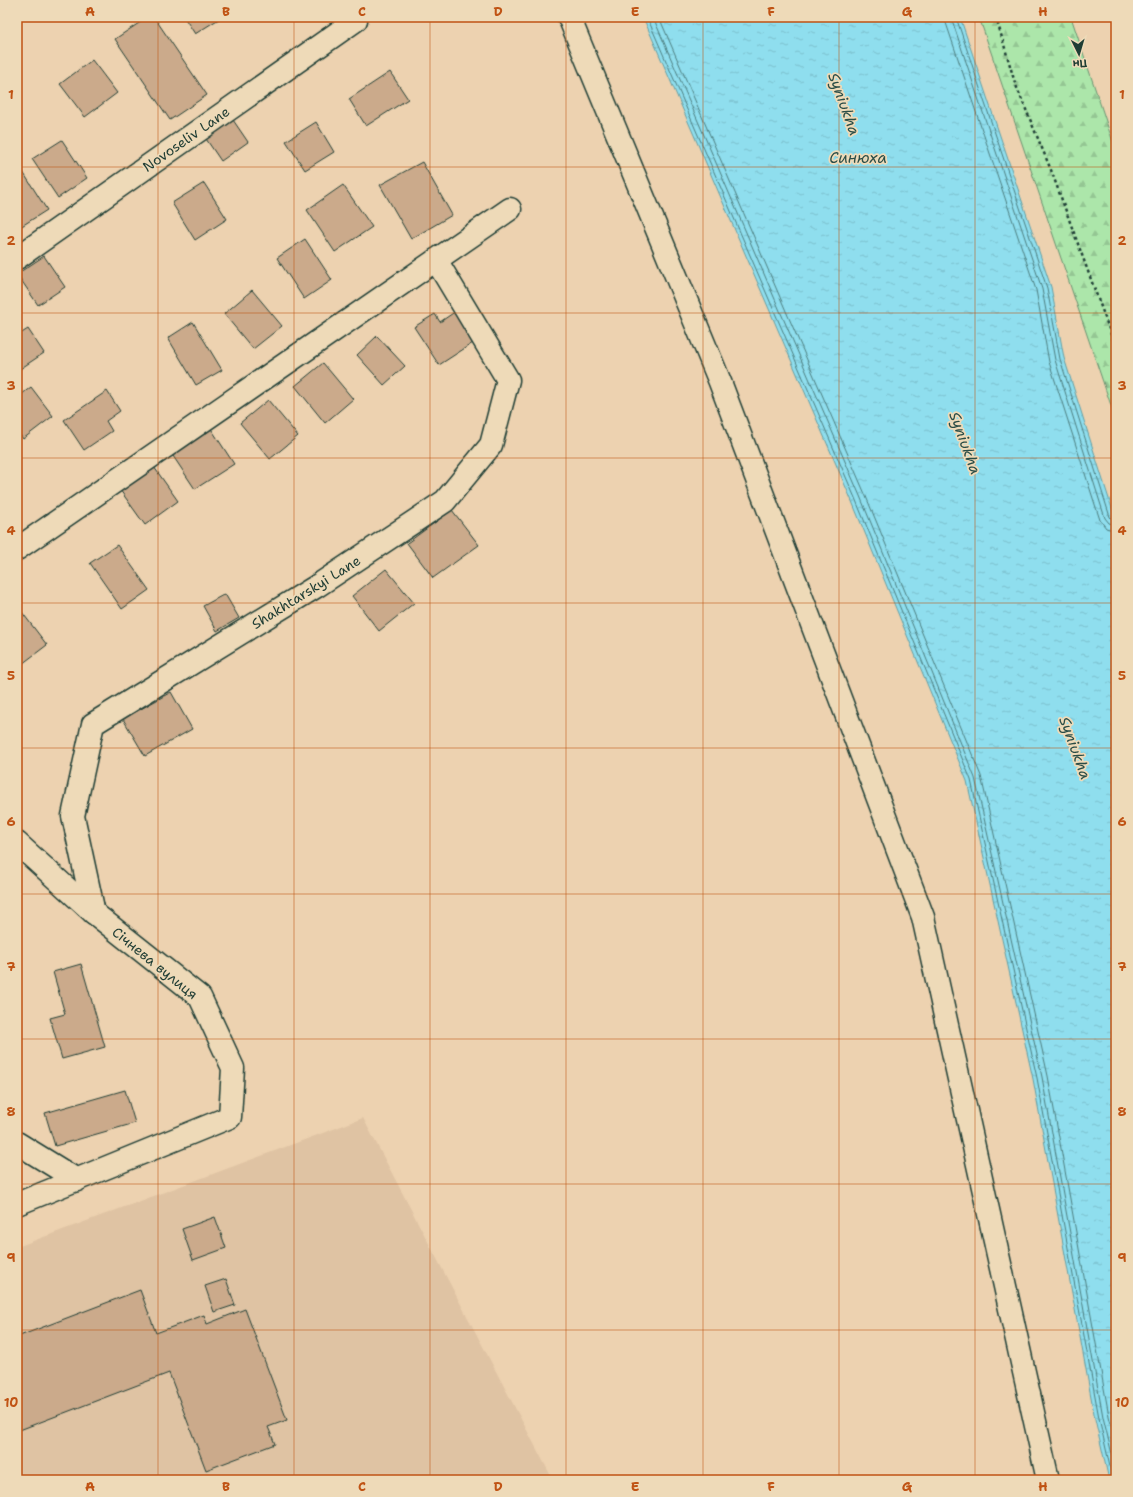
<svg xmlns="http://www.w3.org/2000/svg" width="1133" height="1497" font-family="'Shantell Sans',sans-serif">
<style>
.built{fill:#dfc3a3}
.forest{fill:url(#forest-firs);stroke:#66926f}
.water{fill:url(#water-ripples);stroke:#629ea4}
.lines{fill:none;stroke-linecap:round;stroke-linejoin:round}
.shore{stroke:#4c7d7e;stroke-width:1}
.building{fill:#cbaa8b;stroke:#1f3d34}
.street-casing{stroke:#1f3d34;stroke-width:25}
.path{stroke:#1f3d34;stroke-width:2.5;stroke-dasharray:3 3;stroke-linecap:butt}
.street{stroke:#eedab8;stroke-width:22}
.grid{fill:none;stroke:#c05314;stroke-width:1;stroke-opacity:0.55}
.labels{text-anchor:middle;stroke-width:3.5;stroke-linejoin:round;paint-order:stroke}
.street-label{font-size:14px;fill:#1f3d34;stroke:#eedab8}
.water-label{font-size:15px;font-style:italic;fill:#2a4d47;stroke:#eedab8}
.neatline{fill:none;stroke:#c05314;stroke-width:1.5}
.grid-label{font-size:13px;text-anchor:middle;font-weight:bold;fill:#c05314}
</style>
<defs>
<pattern id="forest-firs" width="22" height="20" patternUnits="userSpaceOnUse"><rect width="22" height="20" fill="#ace6aa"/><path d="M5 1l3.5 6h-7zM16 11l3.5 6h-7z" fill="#94c693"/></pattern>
<pattern id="water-ripples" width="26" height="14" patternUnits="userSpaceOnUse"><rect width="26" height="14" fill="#8fdeee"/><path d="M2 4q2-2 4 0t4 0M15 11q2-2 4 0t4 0" fill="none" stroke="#7bbfcd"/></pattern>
</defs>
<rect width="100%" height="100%" fill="#edd2b0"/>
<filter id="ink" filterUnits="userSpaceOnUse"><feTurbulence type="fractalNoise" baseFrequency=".025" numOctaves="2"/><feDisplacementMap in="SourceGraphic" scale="8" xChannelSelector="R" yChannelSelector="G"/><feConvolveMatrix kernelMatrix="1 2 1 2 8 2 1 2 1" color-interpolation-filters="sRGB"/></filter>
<g filter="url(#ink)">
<polygon class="built" points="363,1118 553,1480 17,1480 17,1247"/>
<polygon class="forest" points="979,17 1071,17 1116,151 1116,420"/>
<polygon class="water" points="643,17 960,17 1051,287 1064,358 1116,521 1116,1480 1109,1480 1095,1419 1033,1079 967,781 851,499"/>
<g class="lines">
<g class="shore">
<polyline points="647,17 855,498 971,780 1037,1078 1099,1418 1113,1480"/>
<polyline points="653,17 860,496 975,778 1042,1077 1103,1417 1116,1471"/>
<polyline points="659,17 865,494 981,776 1048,1076 1109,1416 1116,1444"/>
<polyline points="945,17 946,23 1036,290 1049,362 1100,520 1106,528 1116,531"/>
<polyline points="951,17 1042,289 1055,360 1105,518 1109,523 1116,525"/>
<polyline points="956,17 1047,288 1060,359 1110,517 1112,519 1116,520"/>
</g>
</g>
<g class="building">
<polygon points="148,17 154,17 207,95 170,120 115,39"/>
<polygon points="184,17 222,17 195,34"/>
<polygon points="92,60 117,93 85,117 60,84"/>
<polygon points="390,72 408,99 366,126 349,99"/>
<polygon points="231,117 248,142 221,161 204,136"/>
<polygon points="316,122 334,152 305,170 286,141"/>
<polygon points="62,140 87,178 58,198 32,159"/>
<polygon points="422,162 452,215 411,239 380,185"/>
<polygon points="21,169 47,210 17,229 17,172"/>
<polygon points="204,183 227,219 195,240 172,203"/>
<polygon points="343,185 372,227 335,252 307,210"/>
<polygon points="305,239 332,280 304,299 277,258"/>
<polygon points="44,256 65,287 38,305 17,274"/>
<polygon points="252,290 282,326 253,349 224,314"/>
<polygon points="456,311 476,341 439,365 414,327 435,314 440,322"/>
<polygon points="193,322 222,370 196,385 168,338"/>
<polygon points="28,329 44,353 17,371 17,336"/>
<polygon points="377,336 405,366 384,385 357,355"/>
<polygon points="323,363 353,399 325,423 295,386"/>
<polygon points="31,387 53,416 23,439 17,431 17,398"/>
<polygon points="107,391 120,411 106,421 112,431 84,450 64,420"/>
<polygon points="268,400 298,436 270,459 240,423"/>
<polygon points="210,427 234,464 195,489 171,453"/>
<polygon points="154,467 178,501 145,525 120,490"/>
<polygon points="452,510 479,545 433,578 407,543"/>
<polygon points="117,545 149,590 122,609 90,563"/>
<polygon points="386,569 414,603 379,631 352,596"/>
<polygon points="225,594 239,618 217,631 203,606"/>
<polygon points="18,607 47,645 22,664 17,658 17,608"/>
<polygon points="171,692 192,729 145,756 123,719"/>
<polygon points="81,964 105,1047 62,1059 50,1018 65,1014 53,972"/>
<polygon points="125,1090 135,1123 55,1146 45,1113"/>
<polygon points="215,1217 226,1248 193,1260 182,1229"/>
<polygon points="226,1279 235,1305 214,1312 205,1286"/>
<polygon points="140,1290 156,1333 204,1315 207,1324 245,1309 287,1420 268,1427 275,1444 206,1470 169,1373 17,1431 17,1337"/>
</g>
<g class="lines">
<defs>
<g id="street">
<polyline points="569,17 720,382 923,917 1048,1480"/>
<polyline points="17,258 356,20 354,17"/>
<polyline points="17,549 510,209"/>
<polyline points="17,843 94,913 200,997 233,1068 230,1117 17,1204"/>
<polyline points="94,913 73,816 93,724 317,586 445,501 491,445 508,380 436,260"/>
<polyline points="17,1143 77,1180"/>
</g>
</defs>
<use href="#street" class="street-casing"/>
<polyline class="path" points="996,17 1015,83 1051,170 1116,348"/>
<use href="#street" class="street"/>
</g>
</g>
<path class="grid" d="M158,17V1480M294,17V1480M430,17V1480M566,17V1480M703,17V1480M839,17V1480M975,17V1480M17,167H1116M17,313H1116M17,458H1116M17,603H1116M17,748H1116M17,894H1116M17,1039H1116M17,1184H1116M17,1330H1116"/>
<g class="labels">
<g class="street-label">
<text transform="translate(186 139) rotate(-35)" y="5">Novoseliv Lane</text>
<text transform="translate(306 592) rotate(-32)" y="5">Shakhtarskyi Lane</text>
<text transform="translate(155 963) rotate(39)" y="5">Січнева вулиця</text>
</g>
<g class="water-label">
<text transform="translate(844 104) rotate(70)" y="5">Syniukha</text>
<text x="858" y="163">Синюха</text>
<text transform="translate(965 443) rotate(70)" y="5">Syniukha</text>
<text transform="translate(1075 748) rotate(70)" y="5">Syniukha</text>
</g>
</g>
<rect width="1133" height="1497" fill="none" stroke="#eedab8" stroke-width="44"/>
<g transform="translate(1079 54) rotate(175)" stroke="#eedab8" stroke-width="3" paint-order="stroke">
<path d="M0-3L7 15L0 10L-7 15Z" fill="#1f3d34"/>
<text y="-6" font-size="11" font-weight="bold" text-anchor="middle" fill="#1f3d34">Пн</text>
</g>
<rect x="22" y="22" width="1089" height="1453" class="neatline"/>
<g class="grid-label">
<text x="90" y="16">A</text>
<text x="226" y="16">B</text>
<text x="362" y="16">C</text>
<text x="498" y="16">D</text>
<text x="635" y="16">E</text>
<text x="771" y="16">F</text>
<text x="907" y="16">G</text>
<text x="1043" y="16">H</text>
<text x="11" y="99">1</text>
<text x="1122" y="99">1</text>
<text x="11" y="245">2</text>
<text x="1122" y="245">2</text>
<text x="11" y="390">3</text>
<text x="1122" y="390">3</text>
<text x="11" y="535">4</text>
<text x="1122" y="535">4</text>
<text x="11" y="680">5</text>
<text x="1122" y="680">5</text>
<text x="11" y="826">6</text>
<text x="1122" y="826">6</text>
<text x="11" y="971">7</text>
<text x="1122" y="971">7</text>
<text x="11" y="1116">8</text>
<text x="1122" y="1116">8</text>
<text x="11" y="1262">9</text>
<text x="1122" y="1262">9</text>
<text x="11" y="1407">10</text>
<text x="1122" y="1407">10</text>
<text x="90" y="1491">A</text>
<text x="226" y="1491">B</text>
<text x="362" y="1491">C</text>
<text x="498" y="1491">D</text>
<text x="635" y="1491">E</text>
<text x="771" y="1491">F</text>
<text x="907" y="1491">G</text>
<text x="1043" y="1491">H</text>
</g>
</svg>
